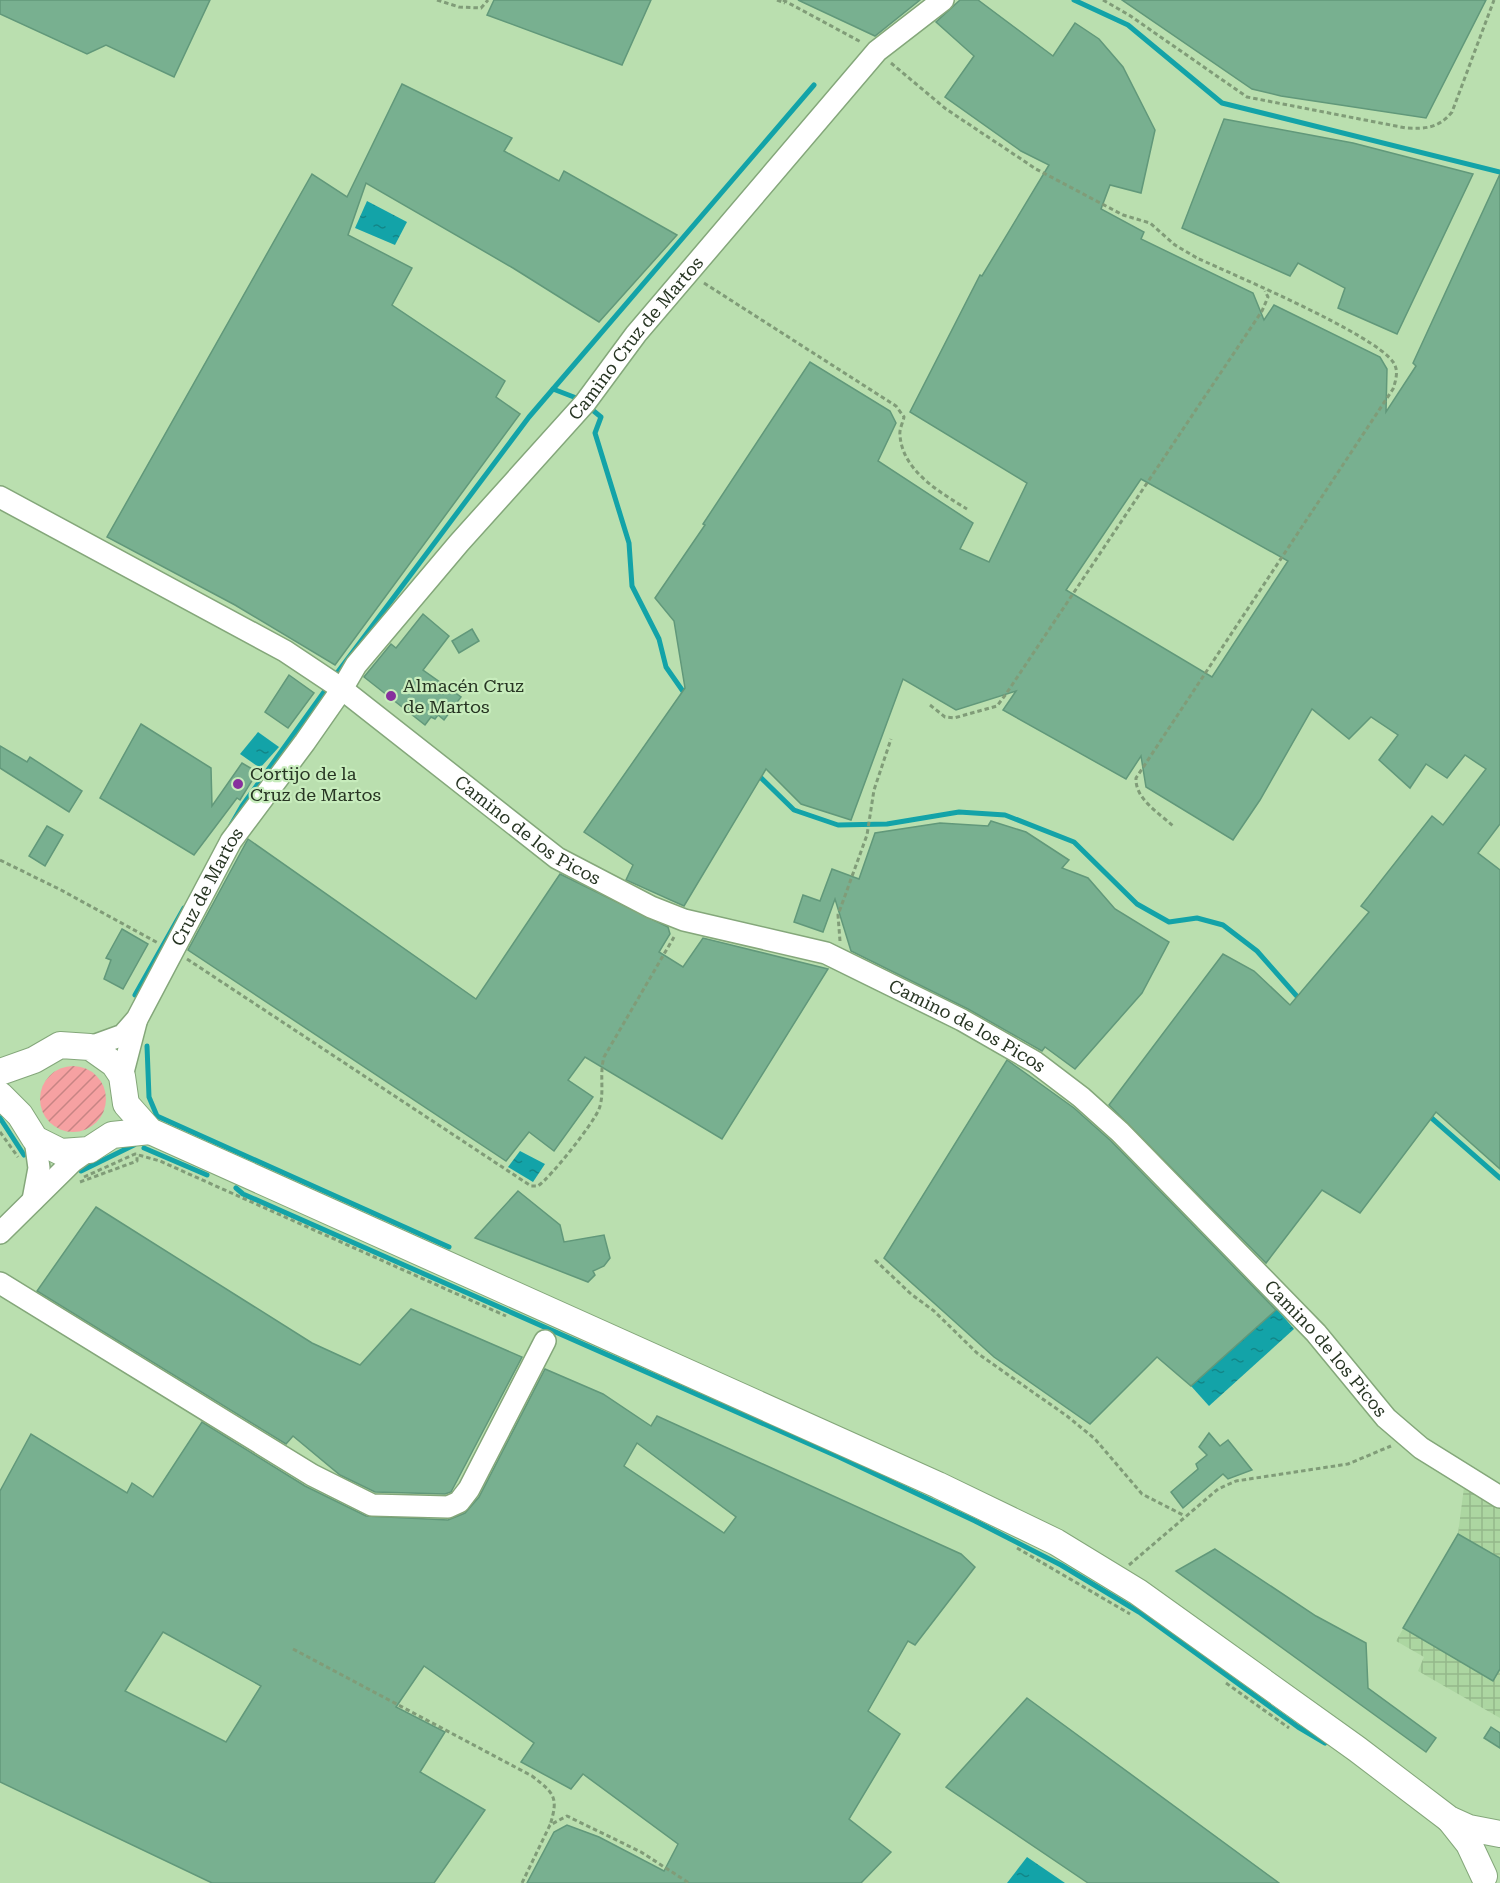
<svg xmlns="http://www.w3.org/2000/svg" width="1500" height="1883" font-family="'Roboto Serif',serif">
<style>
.industrial{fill:url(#industrial-grid)}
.garden{fill:url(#garden-furrows)}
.water{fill:url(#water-ripples)}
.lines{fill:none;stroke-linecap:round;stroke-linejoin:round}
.stream{stroke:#13a3a8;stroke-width:5}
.building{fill:#78b090;stroke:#61987a;stroke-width:1.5;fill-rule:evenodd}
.minor-casing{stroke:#84a77a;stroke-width:24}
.major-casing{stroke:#84a77a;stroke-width:28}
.path{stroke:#809c78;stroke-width:3;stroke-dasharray:4.5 3;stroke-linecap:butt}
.minor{stroke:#fff;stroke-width:21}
.major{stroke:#fff;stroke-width:26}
.poi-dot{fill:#87309d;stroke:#c7ecbc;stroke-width:2}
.labels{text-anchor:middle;stroke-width:4.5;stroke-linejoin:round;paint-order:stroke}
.street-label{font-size:18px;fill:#273523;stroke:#c7ecbc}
.poi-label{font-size:18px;fill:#273523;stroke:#c7ecbc;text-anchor:start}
</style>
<defs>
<pattern id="industrial-grid" width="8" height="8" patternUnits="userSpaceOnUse" patternTransform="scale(1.5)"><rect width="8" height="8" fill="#acd6a1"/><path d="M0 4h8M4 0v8" fill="none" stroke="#94b88a"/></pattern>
<pattern id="garden-furrows" width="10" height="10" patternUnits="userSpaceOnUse" patternTransform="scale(1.5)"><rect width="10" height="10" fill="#f6a1a2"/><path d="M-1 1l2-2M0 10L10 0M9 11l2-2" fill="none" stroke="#c78484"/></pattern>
<pattern id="water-ripples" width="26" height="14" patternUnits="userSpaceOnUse" patternTransform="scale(1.5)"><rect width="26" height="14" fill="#13a3a8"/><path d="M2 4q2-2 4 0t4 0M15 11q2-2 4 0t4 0" fill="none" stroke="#128688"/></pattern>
</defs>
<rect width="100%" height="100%" fill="#badfaf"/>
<polygon class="industrial" points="1464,1487 1500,1507 1500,1718 1418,1671 1424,1657 1396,1641 1458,1534"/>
<circle class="garden" cx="73" cy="1099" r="33"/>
<g class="water">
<polygon points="367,201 407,222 395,245 355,228"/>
<polygon points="258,732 279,747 260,768 240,754"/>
<polygon points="520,1151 545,1164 533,1182 508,1167"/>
<polygon points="1277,1309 1294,1329 1209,1406 1191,1386"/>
<polygon points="1027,1857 1065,1883 1007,1883"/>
</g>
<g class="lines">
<g class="stream">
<polyline points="1074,0 1128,25 1222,103 1500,172"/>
<polyline points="553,389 579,399"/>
<polyline points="590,408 601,417 595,433 629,543 632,586 659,639 666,667 687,697"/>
<polyline points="334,677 529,417 814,85"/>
<polyline points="756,773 794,810 838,825 887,824 959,812 1005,815 1074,842 1137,904 1169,922 1197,918 1223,925 1257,951 1302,1002"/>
<polyline points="231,825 242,806 329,685"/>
<polyline points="135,995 184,908"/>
<polyline points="147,1046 149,1097 157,1116 449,1247"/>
<polyline points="1427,1114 1500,1178"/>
<polyline points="0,1118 24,1155"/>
<polyline points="144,1148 207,1175"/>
<polyline points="81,1171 134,1145"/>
<polyline points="236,1188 243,1194 839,1457 975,1521 1061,1565 1139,1612 1298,1727 1325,1743"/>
</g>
</g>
<g class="building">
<polygon points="0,0 210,0 174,77 106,45 87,54 0,14"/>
<polygon points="494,0 651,0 622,65 487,15"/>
<polygon points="798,0 920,0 875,36"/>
<path d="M960,0H978L1053,56L1075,23L1099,39L1123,67L1155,130L1141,193L1110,185L1101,209L1144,232L1141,239L1253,293L1264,320L1274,305L1380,357L1387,369L1386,412L1416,366L1413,363L1500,174V824L1478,853L1500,870V1169L1436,1112L1360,1213L1322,1190L1266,1263L1109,1105L1223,954L1254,971L1290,1005L1369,912L1361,906L1432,816L1443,825L1486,769L1465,755L1447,778L1426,764L1410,788L1379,760L1398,735L1371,717L1349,739L1312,709L1260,800L1233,840L1146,787L1141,756L1126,779L1003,710L1016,691L956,710L903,679L851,820L801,804L766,769L684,906L626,880L633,865L584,832L685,688L674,621L655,598L705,525L703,524L810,362L890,411L896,423L878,461L973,523L960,549L989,562L1027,483L910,412L980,275L982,276L1049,165L1021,151L945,97L974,56L936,22ZM1141,479L1288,561L1212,677L1066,590Z"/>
<polygon points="1122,0 1486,0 1426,118 1281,96 1252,89"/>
<polygon points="402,84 512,138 504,151 559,181 564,171 677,235 599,322 513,268 366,183 348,235 412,268 392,305 505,381 496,397 520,414 335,665 235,605 107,537 312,174 347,197"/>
<polygon points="1224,119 1353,143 1473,174 1397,334 1338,308 1345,288 1298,263 1290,276 1182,228"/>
<polygon points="423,614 449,636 423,670 461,697 444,720 438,715 435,719 431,717 425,725 364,677 391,644 396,648"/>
<polygon points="472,629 479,641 459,653 452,641"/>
<polygon points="289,675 314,693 288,728 265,712"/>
<polygon points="141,724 211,768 212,806 242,763 254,770 250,777 253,779 240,800 237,798 194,855 100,798"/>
<polygon points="0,746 27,762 30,757 82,791 69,812 0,768"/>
<polygon points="991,821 1026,832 1069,860 1062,868 1088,878 1115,909 1169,942 1142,993 1075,1069 1045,1047 1042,1051 968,1009 851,951 835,899 823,932 794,922 803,895 820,901 832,869 859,879 875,833 940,823 988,826"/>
<polygon points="47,826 63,835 45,866 29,856"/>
<polygon points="248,839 476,999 560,874 668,927 670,934 659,952 683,967 703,938 828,969 722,1139 585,1057 568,1080 593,1097 554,1151 529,1132 506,1161 188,950"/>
<polygon points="122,929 148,944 123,989 104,979 111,960 106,958"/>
<polygon points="1007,1060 1074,1108 1111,1141 1276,1310 1191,1386 1157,1357 1090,1424 994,1357 884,1258"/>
<polygon points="518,1191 560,1225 564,1242 604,1235 610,1258 604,1266 593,1271 595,1275 588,1282 475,1238"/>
<polygon points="96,1207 312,1343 360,1365 411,1309 522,1357 451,1492 445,1494 375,1492 340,1475 293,1436 286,1444 37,1291"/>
<path d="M545,1369L603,1394L651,1426L657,1416L961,1554L975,1567L915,1645L908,1641L868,1711L900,1734L849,1819L891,1852L861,1883H527L554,1832L567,1825L599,1837L664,1871L678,1844L583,1774L571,1789L521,1762L534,1743L424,1666L396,1707L445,1732L420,1772L485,1810L434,1883H212L0,1782V1491L31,1434L127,1493L132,1483L153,1497L202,1422L305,1486L366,1516L448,1520L465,1513L479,1497ZM637,1443L736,1517L724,1533L624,1466ZM163,1632L261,1686L226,1742L125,1691Z"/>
<polygon points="1209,1433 1220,1446 1228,1440 1252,1470 1228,1479 1223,1474 1183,1508 1171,1492 1198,1469 1196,1464 1207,1455 1199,1447"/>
<polygon points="1458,1534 1500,1558 1500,1669 1493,1681 1403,1628"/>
<polygon points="1215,1549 1316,1616 1366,1643 1368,1688 1436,1738 1426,1752 1176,1571"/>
<polygon points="1027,1698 1279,1883 1088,1883 946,1787"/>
<polygon points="1491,1727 1500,1733 1500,1748 1484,1738"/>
</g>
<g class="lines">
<defs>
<g id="minor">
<path id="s1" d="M0,497L285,651L342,689L557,858L651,907L684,920L826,953L962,1020L1035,1062L1081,1097L1120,1132L1316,1333L1386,1418L1421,1448L1500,1497"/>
<path id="s2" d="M90,1047L123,1035L137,1019L231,841L305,742L342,689L356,665L459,543L585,403L636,334L877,51L943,0"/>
<polyline points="122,1076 136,1022"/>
<polyline points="33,1200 39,1168 35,1139"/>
<polyline points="0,1233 72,1162 89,1150"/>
<polyline points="0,1283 312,1475 372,1505 448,1507 459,1502 469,1489 545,1341"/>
</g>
<g id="major">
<polyline points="0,1072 34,1060 60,1045 90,1047 114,1064 122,1076 126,1104 150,1131 938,1485 1056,1542 1138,1592 1357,1749 1449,1819 1469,1828 1500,1834"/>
<polyline points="0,1095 20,1115 35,1139 61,1152 89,1150 112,1135 150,1131"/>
<polyline points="1450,1820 1469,1844 1484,1876"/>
</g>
</defs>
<use href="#minor" class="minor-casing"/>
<use href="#major" class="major-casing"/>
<g class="path">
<polyline points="437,0 459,7 481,8 488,0"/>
<polyline points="777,0 785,3"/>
<polyline points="783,0 861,42"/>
<path d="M1103,0L1129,15L1247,97L1406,128C1426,129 1439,128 1452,112L1494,0"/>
<path d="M891,63L946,109L1036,169L1123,215L1150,223L1175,245L1197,258C1236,276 1374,334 1393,362C1399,370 1396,380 1393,389L1136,778C1135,799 1159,813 1173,826"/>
<path d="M704,283L896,406L904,417C903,422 899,430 900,435C902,471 941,493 967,509"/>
<polyline points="930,705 945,717 954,718 997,706 1006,694 1262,311 1268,297 1265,291"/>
<polyline points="0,860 61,890 158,943"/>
<polyline points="840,941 838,915 867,835 874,790 891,739"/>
<path d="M187,959L531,1186H538C551,1177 593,1124 599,1109C605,1094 599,1074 604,1057L674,937"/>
<polyline points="0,1132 18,1157"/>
<polyline points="84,1177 135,1154 160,1161 506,1316"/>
<polyline points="80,1182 137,1161 137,1154"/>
<polyline points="875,1260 911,1294 934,1311 977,1353 1067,1416 1095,1439 1142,1494 1185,1516"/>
<polyline points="1017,1548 1130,1614"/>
<polyline points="1129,1565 1218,1489 1236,1481 1348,1464 1391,1446"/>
<path d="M293,1649L532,1776C554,1793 559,1797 550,1825"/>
<polyline points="1226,1683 1289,1728"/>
<polyline points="522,1883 550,1825 567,1816 641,1852 689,1883"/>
</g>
<use href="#minor" class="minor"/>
<use href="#major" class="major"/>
</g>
<g class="poi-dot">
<circle cx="391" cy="696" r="6"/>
<circle cx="238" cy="784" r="6"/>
</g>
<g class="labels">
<g class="street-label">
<text dy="6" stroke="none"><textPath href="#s2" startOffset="904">Camino Cruz de Martos</textPath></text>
<text dy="6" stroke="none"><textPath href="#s1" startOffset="626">Camino de los Picos</textPath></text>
<text dy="6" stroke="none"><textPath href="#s2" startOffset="206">Cruz de Martos</textPath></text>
<text dy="6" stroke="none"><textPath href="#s1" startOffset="1112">Camino de los Picos</textPath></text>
<text dy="6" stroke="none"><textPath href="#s1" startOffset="1598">Camino de los Picos</textPath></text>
</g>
<g class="poi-label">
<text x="403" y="692">Almacén Cruz<tspan x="403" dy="21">de Martos</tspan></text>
<text x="250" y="780">Cortijo de la<tspan x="250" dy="21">Cruz de Martos</tspan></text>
</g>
</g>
</svg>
